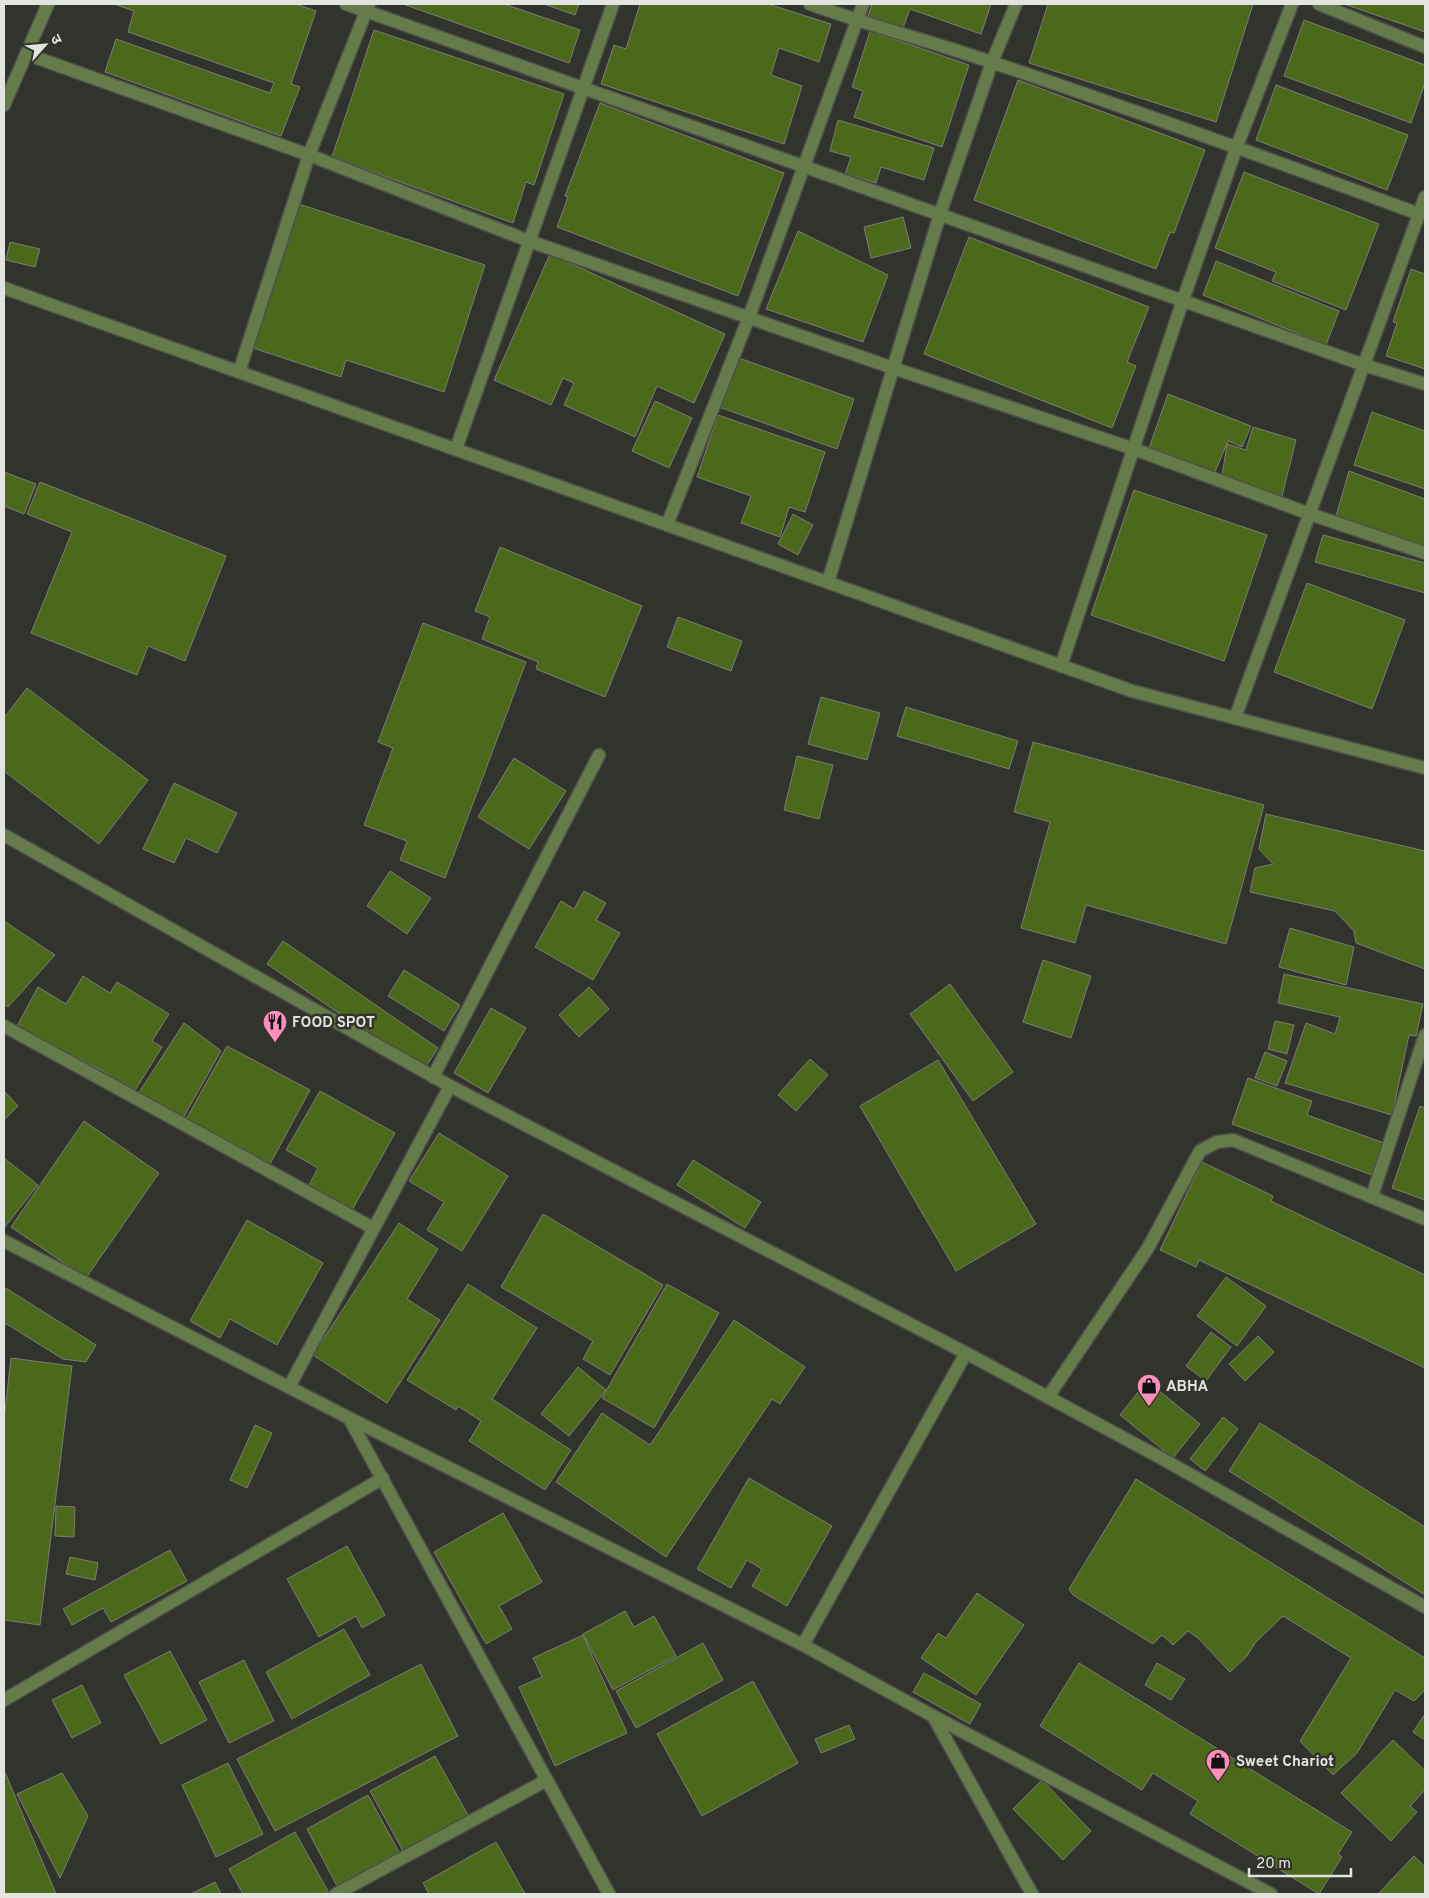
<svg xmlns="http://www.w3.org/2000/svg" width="1429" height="1898" font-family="Overpass,'Noto Sans Devanagari',sans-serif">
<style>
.building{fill:#4c681b;stroke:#7b7e77}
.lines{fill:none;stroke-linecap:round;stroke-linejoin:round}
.minor-casing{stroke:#4d4f4a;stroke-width:15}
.minor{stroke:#657b4a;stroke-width:12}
.labels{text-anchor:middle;stroke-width:5;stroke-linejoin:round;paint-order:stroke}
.poi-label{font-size:15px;font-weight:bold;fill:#e2e4e0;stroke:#31332d;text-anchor:start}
</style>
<rect width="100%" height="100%" fill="#31332d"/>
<g class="building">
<polygon points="114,4 296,4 316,11 291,84 300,87 281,136 105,72 116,39 270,93 274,83 128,32 134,11"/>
<polygon points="403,4 504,4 580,30 569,63"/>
<polygon points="544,4 579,4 575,15"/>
<polygon points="640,4 768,4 831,24 819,62 779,48 771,75 802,86 784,144 601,84 614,45 626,49"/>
<polygon points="872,4 991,4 981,34 910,9 903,28 868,16"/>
<polygon points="1048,4 1253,4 1216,122 1029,63"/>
<polygon points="1344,4 1425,4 1425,32"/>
<polygon points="1304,20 1425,65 1425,83 1411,123 1284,76"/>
<polygon points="374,30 564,94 534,185 526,182 513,223 332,157"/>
<polygon points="870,31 969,65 942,147 854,117 863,91 852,87"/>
<polygon points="1018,80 1205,150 1174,233 1170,232 1156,269 974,200"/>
<polygon points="1276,85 1408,135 1387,190 1256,140"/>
<polygon points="600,103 784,173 738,296 557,227 568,197 565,196"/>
<polygon points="838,120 934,148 924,180 881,167 876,183 845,174 851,157 830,151"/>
<polygon points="1244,172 1379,224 1346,310 1272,281 1276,272 1215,248"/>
<polygon points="299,204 485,265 444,392 346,360 341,377 253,348"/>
<polygon points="903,217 911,248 871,258 864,227"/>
<polygon points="798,231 888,275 863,342 766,309"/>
<polygon points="969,237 1149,307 1127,362 1136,366 1112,428 924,354"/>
<polygon points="10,242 40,249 35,267 6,260"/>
<polygon points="550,254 725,334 694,403 657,386 635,437 564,405 574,383 563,378 551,405 494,380"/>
<polygon points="1216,261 1339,311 1326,345 1203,295"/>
<polygon points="1411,269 1425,274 1425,369 1386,356 1397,323 1393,322"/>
<polygon points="736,357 854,399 837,449 719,407"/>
<polygon points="1168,394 1251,426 1242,447 1228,441 1214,474 1148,451"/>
<polygon points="655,401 692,418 669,468 632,451"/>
<polygon points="1372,412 1425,431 1425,489 1354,465"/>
<polygon points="718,415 825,452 805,512 789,507 780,537 741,523 751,496 697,477"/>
<polygon points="1253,427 1296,440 1282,496 1222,476 1227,444 1246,450"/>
<polygon points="1349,471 1425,499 1425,549 1336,516"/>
<polygon points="4,472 36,484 24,514 4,506"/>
<polygon points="40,482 226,556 185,661 148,646 137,675 31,633 72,532 27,514"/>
<polygon points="1134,490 1267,535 1224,661 1091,615"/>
<polygon points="793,514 813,525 798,555 778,544"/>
<polygon points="1323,535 1425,563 1425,593 1315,562"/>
<polygon points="500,547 642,606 605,697 536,669 538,662 482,639 490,617 475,611"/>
<polygon points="1307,583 1405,620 1372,709 1274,672"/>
<polygon points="678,617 742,641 731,671 667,647"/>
<polygon points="423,623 526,662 445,878 400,860 407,841 364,825 393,748 378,742"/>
<polygon points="27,688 148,780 99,844 4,771 4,718"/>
<polygon points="821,697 880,713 867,760 808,744"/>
<polygon points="906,707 1018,741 1009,769 897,736"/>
<polygon points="1033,742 1264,805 1226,944 1086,905 1075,943 1021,928 1050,822 1014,812"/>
<polygon points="797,756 833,765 819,819 784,810"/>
<polygon points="514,758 566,791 529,849 478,817"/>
<polygon points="174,783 237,813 217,853 186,838 174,863 143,849"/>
<polygon points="1266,814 1425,851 1425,969 1356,943 1354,931 1335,911 1250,892 1255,868 1273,864 1259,849"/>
<polygon points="390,871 431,898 407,934 367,906"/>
<polygon points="584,891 606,903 596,920 620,933 593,980 535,947 561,901 574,909"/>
<polygon points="4,921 55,955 8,1007 4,1004"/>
<polygon points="1290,928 1354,947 1346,985 1279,967"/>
<polygon points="283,941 438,1048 423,1071 267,964"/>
<polygon points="1043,960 1091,976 1071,1038 1023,1022"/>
<polygon points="404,970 460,1005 444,1031 388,996"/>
<polygon points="1284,974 1423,1004 1416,1036 1409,1035 1392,1115 1285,1083 1306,1023 1335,1034 1340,1017 1278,1003"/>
<polygon points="83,976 110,993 117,982 169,1014 152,1041 162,1047 134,1092 101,1070 16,1028 38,987 66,1004"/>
<polygon points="950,984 1013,1072 973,1101 910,1014"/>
<polygon points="589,987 609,1009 579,1037 559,1015"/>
<polygon points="491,1008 526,1028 488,1093 454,1073"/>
<polygon points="1275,1021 1294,1025 1287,1054 1268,1049"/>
<polygon points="184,1023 221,1051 183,1118 138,1094"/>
<polygon points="227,1046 310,1090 270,1164 185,1121"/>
<polygon points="1265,1052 1287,1061 1277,1086 1255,1078"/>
<polygon points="810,1059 828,1075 796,1111 778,1095"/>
<polygon points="938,1060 1036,1224 956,1271 860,1106"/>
<polygon points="1248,1078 1312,1101 1307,1115 1384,1143 1372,1175 1232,1124"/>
<polygon points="4,1091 18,1106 4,1120"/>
<polygon points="320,1091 395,1133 351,1212 308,1187 318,1168 286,1150"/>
<polygon points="1420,1106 1425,1108 1425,1200 1392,1188"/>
<polygon points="84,1121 159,1173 86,1278 11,1227"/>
<polygon points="439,1133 508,1176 462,1251 427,1230 444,1202 409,1181"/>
<polygon points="4,1158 38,1185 4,1228"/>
<polygon points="693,1160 761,1202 745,1228 677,1185"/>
<polygon points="1202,1162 1273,1196 1271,1201 1425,1275 1425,1368 1199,1260 1196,1267 1160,1250"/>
<polygon points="543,1214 663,1285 610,1375 583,1359 593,1341 501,1287"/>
<polygon points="247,1220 323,1263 277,1345 230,1319 220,1338 190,1321"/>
<polygon points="399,1223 438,1249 407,1299 440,1320 387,1403 313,1355"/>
<polygon points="1226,1277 1266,1306 1237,1346 1197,1316"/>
<polygon points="468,1284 537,1328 492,1399 571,1450 545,1490 469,1441 481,1421 458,1406 456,1410 407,1380"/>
<polygon points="667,1284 719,1313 654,1428 602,1398"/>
<polygon points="4,1287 96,1345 86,1362 63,1359 5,1323 4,1334"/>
<polygon points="734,1320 805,1367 780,1404 772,1399 666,1557 556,1482 602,1413 650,1445"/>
<polygon points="1211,1332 1231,1347 1206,1381 1186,1366"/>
<polygon points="1258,1336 1274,1352 1245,1381 1229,1364"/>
<polygon points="11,1358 72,1366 40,1625 4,1620 4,1420"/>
<polygon points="578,1367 606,1390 569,1436 541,1414"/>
<polygon points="1147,1381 1200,1424 1173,1458 1120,1415"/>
<polygon points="1223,1417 1238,1429 1205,1471 1190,1459"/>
<polygon points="1260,1423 1425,1527 1425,1595 1229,1471"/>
<polygon points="255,1425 272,1433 247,1488 230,1480"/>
<polygon points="749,1478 832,1526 787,1606 752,1586 762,1569 747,1560 731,1588 697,1569"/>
<polygon points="1136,1479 1425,1658 1425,1690 1414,1701 1395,1690 1357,1753 1333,1775 1300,1741 1351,1658 1283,1616 1255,1643 1247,1656 1230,1672 1198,1638 1188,1631 1173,1645 1162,1635 1153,1644 1073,1595 1069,1589"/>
<polygon points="56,1506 75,1507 74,1537 55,1536"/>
<polygon points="503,1513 542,1582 499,1606 512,1629 486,1644 434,1552"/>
<polygon points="347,1546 385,1615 362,1628 356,1616 319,1637 287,1579"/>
<polygon points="170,1550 187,1581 111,1622 103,1608 72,1625 63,1609"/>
<polygon points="70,1557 98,1563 95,1580 66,1574"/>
<polygon points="977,1593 1024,1625 976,1695 921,1658 938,1633 946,1638"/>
<polygon points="625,1611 634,1627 654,1616 676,1656 613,1690 583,1634"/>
<polygon points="344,1629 370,1675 292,1719 266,1672"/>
<polygon points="583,1635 627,1733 555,1766 519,1687 542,1677 533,1658"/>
<polygon points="703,1643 723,1680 636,1728 616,1691"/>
<polygon points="170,1651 207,1720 161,1744 124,1675"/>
<polygon points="244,1660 274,1721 229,1743 199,1682"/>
<polygon points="1079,1663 1352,1832 1338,1854 1342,1857 1319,1894 1190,1814 1198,1801 1153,1773 1142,1790 1040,1726"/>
<polygon points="1157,1663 1185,1679 1171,1700 1145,1685"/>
<polygon points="421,1664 458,1736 275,1831 237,1759"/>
<polygon points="924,1673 981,1704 970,1724 913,1692"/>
<polygon points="753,1681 798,1763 702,1816 657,1734"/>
<polygon points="82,1685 101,1723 72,1738 52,1700"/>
<polygon points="1425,1714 1425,1740 1413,1732"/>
<polygon points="849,1725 855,1739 821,1753 815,1739"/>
<polygon points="1393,1740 1425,1771 1425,1790 1410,1806 1417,1812 1391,1841 1341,1793"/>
<polygon points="435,1756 468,1815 403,1851 370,1791"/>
<polygon points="228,1763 263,1834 216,1857 182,1785"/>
<polygon points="4,1770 56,1894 4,1894"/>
<polygon points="62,1773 88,1816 60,1878 17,1794"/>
<polygon points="1042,1780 1091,1831 1063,1860 1013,1809"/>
<polygon points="368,1795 399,1852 337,1886 307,1829"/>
<polygon points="295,1832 329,1893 243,1894 229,1869"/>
<polygon points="496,1842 525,1894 429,1894 423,1883"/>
<polygon points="1414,1856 1425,1867 1425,1894 1378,1894"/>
<polygon points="215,1882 221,1894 191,1894"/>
</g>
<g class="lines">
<defs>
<g id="minor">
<polyline points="346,4 1364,365 1425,384"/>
<path d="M810,4C871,26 933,42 994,63C1137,111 1278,162 1419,214L1235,718"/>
<polyline points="1319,4 1425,47"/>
<polyline points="26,54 309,155 529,241 893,368 1134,449 1310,514 1425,553"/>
<polyline points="4,105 48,4"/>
<polyline points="1419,214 1425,197"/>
<polyline points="4,288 1132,691 1425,768"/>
<polyline points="239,372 309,155 369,4"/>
<polyline points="456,449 613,4"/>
<polyline points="667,525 749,317 863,4"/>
<polyline points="828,582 940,214 992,62 1016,4"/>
<polyline points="1061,666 1183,300 1237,146 1292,4"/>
<polyline points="4,835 450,1086 966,1353 1161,1458 1425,1607"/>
<polyline points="4,1026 373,1228"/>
<polyline points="433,1077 599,755"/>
<polyline points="1372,1196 1425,1035"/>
<polyline points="4,1241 349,1418 803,1645 933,1716"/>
<polyline points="289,1387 450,1086"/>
<polyline points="1048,1397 1148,1248 1200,1151 1217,1142 1233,1140 1425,1219"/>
<polyline points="349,1418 609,1894"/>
<polyline points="803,1645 966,1353"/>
<polyline points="4,1700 383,1478"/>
<polyline points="336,1894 547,1780"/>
<polyline points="1032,1894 933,1716 1271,1894"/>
</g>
</defs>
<use href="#minor" class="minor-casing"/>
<use href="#minor" class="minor"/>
</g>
<defs>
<symbol id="restaurant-pin" viewBox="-11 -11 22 30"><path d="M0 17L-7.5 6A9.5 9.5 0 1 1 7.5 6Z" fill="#fe8ebc" stroke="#31332d"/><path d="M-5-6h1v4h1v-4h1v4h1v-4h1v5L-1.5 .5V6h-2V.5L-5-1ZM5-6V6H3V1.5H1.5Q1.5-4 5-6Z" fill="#111"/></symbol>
<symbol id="shop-pin" viewBox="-11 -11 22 30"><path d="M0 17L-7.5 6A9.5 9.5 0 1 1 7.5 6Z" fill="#fe8ebc" stroke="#31332d"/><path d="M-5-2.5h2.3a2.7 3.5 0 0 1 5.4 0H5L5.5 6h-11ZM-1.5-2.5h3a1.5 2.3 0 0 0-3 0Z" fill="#111"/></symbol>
</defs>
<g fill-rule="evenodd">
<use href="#restaurant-pin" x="261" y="1008" width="28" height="38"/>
<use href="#shop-pin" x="1135" y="1372" width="28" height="38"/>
<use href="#shop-pin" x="1204" y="1747" width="28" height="38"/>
</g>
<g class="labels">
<g class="poi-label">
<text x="292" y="1027">FOOD SPOT</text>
<text x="1166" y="1391">ABHA</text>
<text x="1236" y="1766">Sweet Chariot</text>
</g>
</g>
<rect width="1429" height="1898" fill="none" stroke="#e2e4e0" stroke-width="10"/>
<g transform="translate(45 45) rotate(63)" stroke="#31332d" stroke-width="4" paint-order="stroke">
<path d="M0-4L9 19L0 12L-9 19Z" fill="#e2e4e0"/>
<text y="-8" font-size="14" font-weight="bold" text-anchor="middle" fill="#e2e4e0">उ</text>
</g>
<path d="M1249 1868v8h102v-8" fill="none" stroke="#e2e4e0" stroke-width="2.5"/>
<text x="1256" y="1868" font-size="15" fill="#e2e4e0" stroke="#31332d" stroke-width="4" paint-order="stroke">20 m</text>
</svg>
